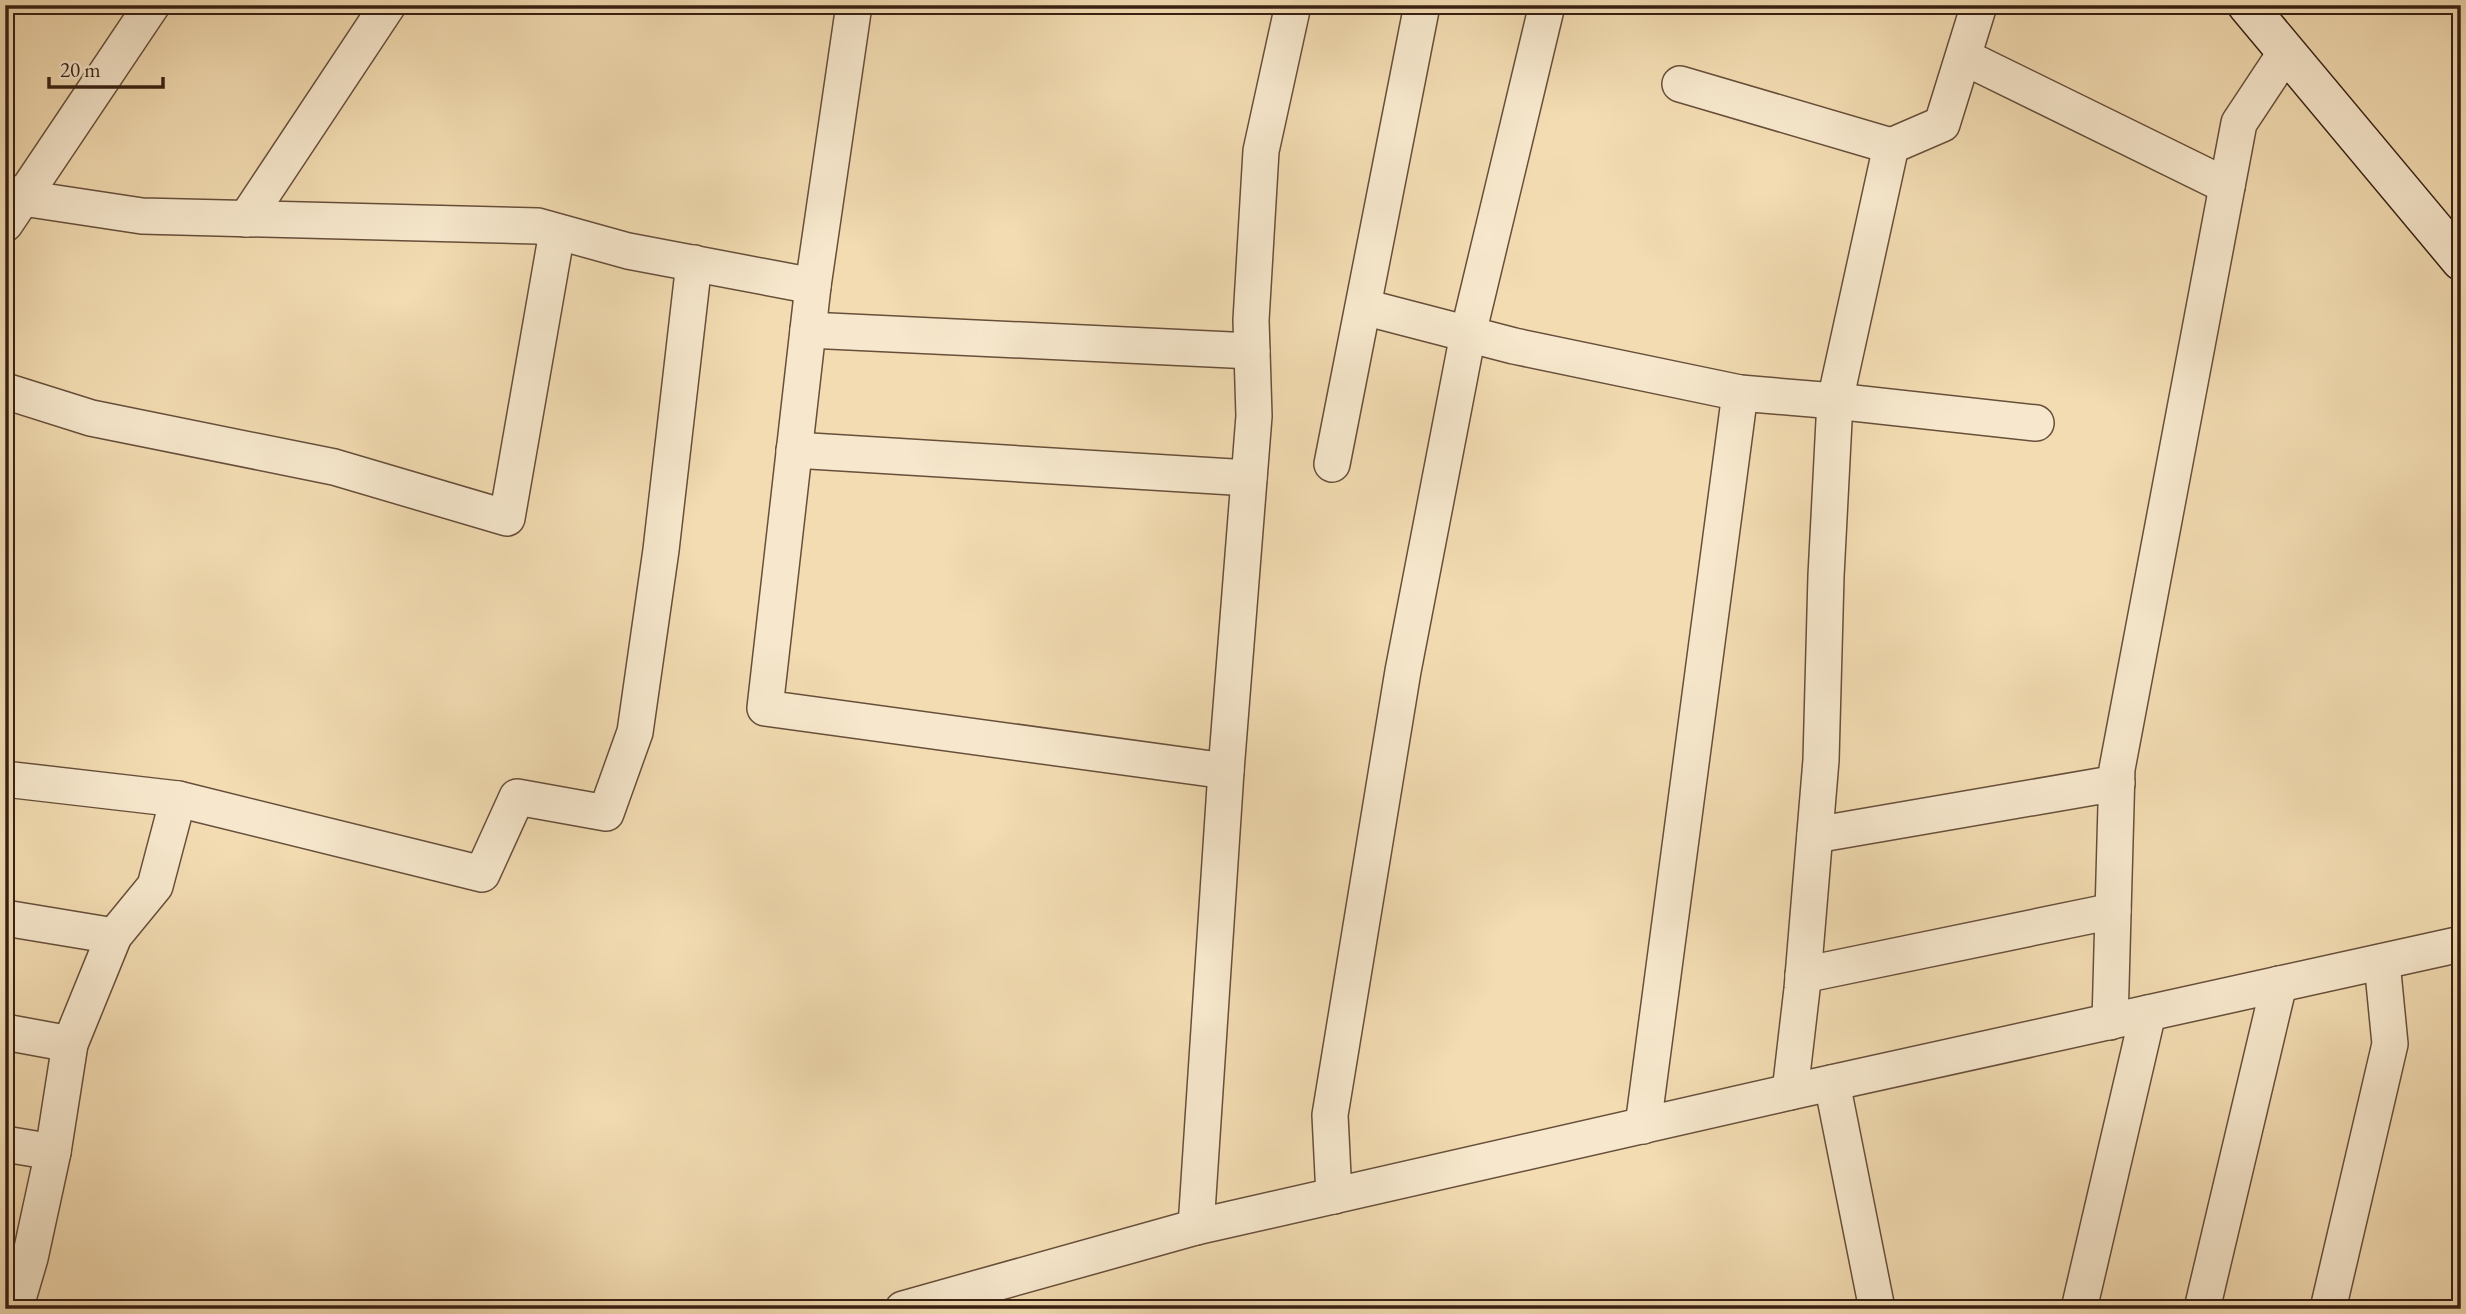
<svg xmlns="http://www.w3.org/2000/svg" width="2466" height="1314" font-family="'EB Garamond',serif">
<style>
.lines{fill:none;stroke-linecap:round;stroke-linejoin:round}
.street-casing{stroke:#674f3b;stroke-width:38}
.secondary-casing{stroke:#382013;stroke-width:41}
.street{stroke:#f7e8cd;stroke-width:35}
.secondary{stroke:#f7e8cd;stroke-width:38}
</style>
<rect width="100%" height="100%" fill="#f3dcb2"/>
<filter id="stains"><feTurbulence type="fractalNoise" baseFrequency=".00286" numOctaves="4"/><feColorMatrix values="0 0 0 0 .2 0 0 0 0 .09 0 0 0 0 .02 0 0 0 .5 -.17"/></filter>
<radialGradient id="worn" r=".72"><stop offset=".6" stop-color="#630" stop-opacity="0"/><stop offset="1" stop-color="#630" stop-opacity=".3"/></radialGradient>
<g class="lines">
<defs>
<g id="street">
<polyline points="854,5 813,286 765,708 1226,771"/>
<polyline points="1964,57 2227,186"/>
<polyline points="1680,84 1891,146"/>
<polyline points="5,191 23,198 142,216 538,226 628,251 813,286"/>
<polyline points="246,219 388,5"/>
<polyline points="5,224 152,5"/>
<polyline points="1364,307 1514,346 1740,393 1835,401 2036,423"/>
<polyline points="808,330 1252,351"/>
<polyline points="5,391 91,418 334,467 507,518 557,232"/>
<polyline points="794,450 1249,478"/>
<polyline points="1332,464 1422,5"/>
<polyline points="5,779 178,799 482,874 517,797 606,813 635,732 661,550 694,263"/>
<polyline points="1815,835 2117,783"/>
<polyline points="5,918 114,936"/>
<polyline points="1803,975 2113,911"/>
<polyline points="2110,1022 2117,769 2239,123 2286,52"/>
<polyline points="5,1032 70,1044"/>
<polyline points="1832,1083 1877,1309"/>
<polyline points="1790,1092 1802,989 1821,760 1826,576 1835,401 1891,146 1942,124 1979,5"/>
<polyline points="1643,1126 1740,393"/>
<polyline points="5,1144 53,1152"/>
<polyline points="1334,1196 1330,1115 1403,671 1468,334 1547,5"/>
<polyline points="1196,1227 1226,771 1254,416 1251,320 1261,151 1293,5"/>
<polyline points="15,1309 30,1258 53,1152 70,1044 114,936 155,886 178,799"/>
<polyline points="903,1309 1196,1227 1790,1092 2461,944"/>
<polyline points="2079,1309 2148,1013"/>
<polyline points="2202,1309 2279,984"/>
<polyline points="2328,1309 2390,1044 2382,962"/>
</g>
<polyline id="secondary" points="2247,5 2461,261"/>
</defs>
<use href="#street" class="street-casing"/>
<use href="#secondary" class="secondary-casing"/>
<use href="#street" class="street"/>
<use href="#secondary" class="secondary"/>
</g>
<rect width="2466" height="1314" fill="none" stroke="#f3dcb2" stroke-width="28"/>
<rect x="7" y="7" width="2452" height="1300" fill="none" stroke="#382013" stroke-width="3.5"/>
<rect x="14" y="14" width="2438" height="1286" fill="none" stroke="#382013" stroke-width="2"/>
<path d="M49 77v10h114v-10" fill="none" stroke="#382013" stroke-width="3.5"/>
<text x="60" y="77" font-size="21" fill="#382013" stroke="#f7e8cd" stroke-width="5" paint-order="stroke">20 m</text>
<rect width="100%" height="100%" filter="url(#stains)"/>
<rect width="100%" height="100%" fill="url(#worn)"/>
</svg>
